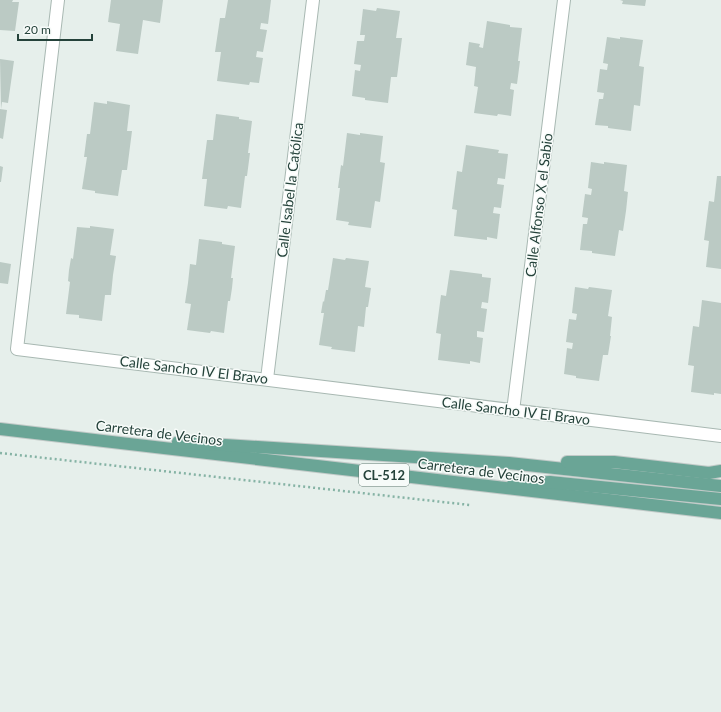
<svg xmlns="http://www.w3.org/2000/svg" width="721" height="712" font-family="Lato,sans-serif">
<style>
.building{fill:#bbcac4}
.lines{fill:none;stroke-linecap:round;stroke-linejoin:round}
.minor-casing{stroke:#a8b8b2;stroke-width:14}
.primary-casing{stroke:#c2cac8;stroke-width:14}
.path{stroke:#86b3a5;stroke-width:2.5;stroke-dasharray:2 3;stroke-linecap:butt}
.minor{stroke:#fff;stroke-width:12}
.primary{stroke:#6aa596;stroke-width:12}
.labels{text-anchor:middle;stroke-width:3;stroke-linejoin:round;paint-order:stroke}
.shield{fill:#f7fbf9;stroke:#637a73;stroke-width:1}
.shield-label{font-size:13px;font-weight:bold;fill:#24423a}
.street-label{font-size:14px;fill:#24423a;stroke:#f7fbf9}
</style>
<rect width="100%" height="100%" fill="#e6efeb"/>
<g class="building">
<polygon points="0,0 13,0 12,2 19,2 15,31 0,30"/>
<polygon points="111,0 163,0 160,23 143,20 138,54 116,51 120,24 108,22"/>
<polygon points="228,0 271,0 268,24 261,23 260,29 267,30 263,52 257,51 256,57 263,58 259,83 250,82 249,85 217,81 221,52 215,52 220,18 225,18"/>
<polygon points="620,0 646,0 645,6 622,4 623,1"/>
<polygon points="377,8 400,11 396,38 402,38 397,77 391,77 388,103 365,100 365,98 352,96 355,70 360,71 361,65 354,64 357,41 364,41 365,35 360,35 363,9 376,11"/>
<polygon points="487,21 510,25 510,27 522,28 518,61 520,61 517,84 511,83 510,89 514,90 511,116 498,114 497,116 474,113 478,87 474,86 476,67 466,65 469,42 480,44 479,47 483,48"/>
<polygon points="607,37 620,39 620,37 643,40 639,66 644,67 640,106 634,105 631,131 608,128 608,126 595,125 599,99 603,99 604,93 597,92 600,69 607,70 608,64 603,63"/>
<polygon points="0,59 14,61 8,103 2,102 1,109"/>
<polygon points="107,101 130,105 127,131 132,131 127,170 122,170 118,196 95,193 95,191 82,189 87,157 84,157 87,134 90,134 94,102 107,104"/>
<polygon points="0,109 7,110 3,139 0,138"/>
<polygon points="216,114 239,117 239,119 252,121 248,153 250,153 247,176 245,176 241,208 228,206 227,209 204,206 207,179 202,179 207,140 213,140"/>
<polygon points="347,133 360,135 360,133 383,136 380,162 385,163 380,202 375,201 371,228 348,225 349,222 336,220 340,188 338,188 341,165 343,166"/>
<polygon points="466,145 499,150 498,153 508,154 505,179 498,178 497,184 504,185 501,208 494,207 493,213 500,214 497,239 487,237 487,240 454,236 457,210 452,209 457,171 462,172"/>
<polygon points="591,162 604,164 604,162 627,165 624,191 628,192 626,211 623,231 619,230 615,256 592,253 592,251 580,250 583,224 587,224 588,218 582,217 585,194 591,195 592,189 588,188"/>
<polygon points="0,166 3,167 1,182 0,182"/>
<polygon points="717,176 721,176 721,269 706,267 709,241 704,240 709,201 714,202"/>
<polygon points="90,226 114,229 110,255 116,256 113,275 111,295 105,295 102,321 79,318 79,315 66,314 70,282 68,281 69,270 71,258 73,259 77,227 90,228"/>
<polygon points="199,239 222,242 222,244 235,246 231,278 233,278 232,288 230,301 228,301 224,333 211,331 210,333 187,330 191,304 185,303 188,283 190,264 196,265"/>
<polygon points="333,258 345,260 346,258 369,261 365,287 371,288 368,307 366,307 364,327 358,326 355,352 331,349 332,347 319,345 324,313 321,313 323,301 324,302 326,290 328,290"/>
<polygon points="0,262 11,264 8,284 0,283"/>
<polygon points="450,270 482,274 482,277 491,278 488,303 482,302 481,308 487,309 484,332 477,331 477,337 483,338 480,363 470,361 470,364 438,360 441,334 436,333 441,295 446,296"/>
<polygon points="575,287 588,289 589,287 612,290 608,316 612,317 610,336 611,336 608,355 603,355 599,381 576,378 576,376 564,374 567,348 572,349 573,343 566,342 569,319 576,320 577,314 572,313"/>
<polygon points="702,300 721,303 721,394 714,393 714,395 691,392 694,366 688,365 693,326 699,327"/>
</g>
<g class="lines">
<defs>
<g id="minor">
<polyline points="58,0 17,349 721,436"/>
<polyline points="267,379 313,0"/>
<polyline points="513,411 564,0"/>
</g>
<g id="primary">
<polyline points="0,429 721,513"/>
<polyline points="178,442 509,463 721,486"/>
<polyline points="567,462 614,462 709,473 721,471"/>
<polyline points="513,484 550,482 721,499"/>
</g>
</defs>
<use href="#minor" class="minor-casing"/>
<use href="#primary" class="primary-casing"/>
<polyline class="path" points="0,453 470,505"/>
<use href="#minor" class="minor"/>
<use href="#primary" class="primary"/>
</g>
<g class="labels">
<rect class="shield" x="359" y="464" width="50" height="22" rx="3"/>
<g class="shield-label">
<text x="384" y="480">CL-512</text>
</g>
<g class="street-label">
<text transform="translate(290 190) rotate(-83)" y="5">Calle Isabel la Católica</text>
<text transform="translate(539 205) rotate(-83)" y="5">Calle Alfonso X el Sabio</text>
<text transform="translate(194 370) rotate(7)" y="5">Calle Sancho IV El Bravo</text>
<text transform="translate(516 411) rotate(7)" y="5">Calle Sancho IV El Bravo</text>
<text transform="translate(159 433) rotate(7)" y="5">Carretera de Vecinos</text>
<text transform="translate(481 471) rotate(7)" y="5">Carretera de Vecinos</text>
</g>
</g>
<path d="M18 34v6h74v-6" fill="none" stroke="#24423a" stroke-width="2"/>
<text x="24" y="34" font-size="12" fill="#24423a" stroke="#f7fbf9" stroke-width="3" paint-order="stroke">20 m</text>
</svg>
